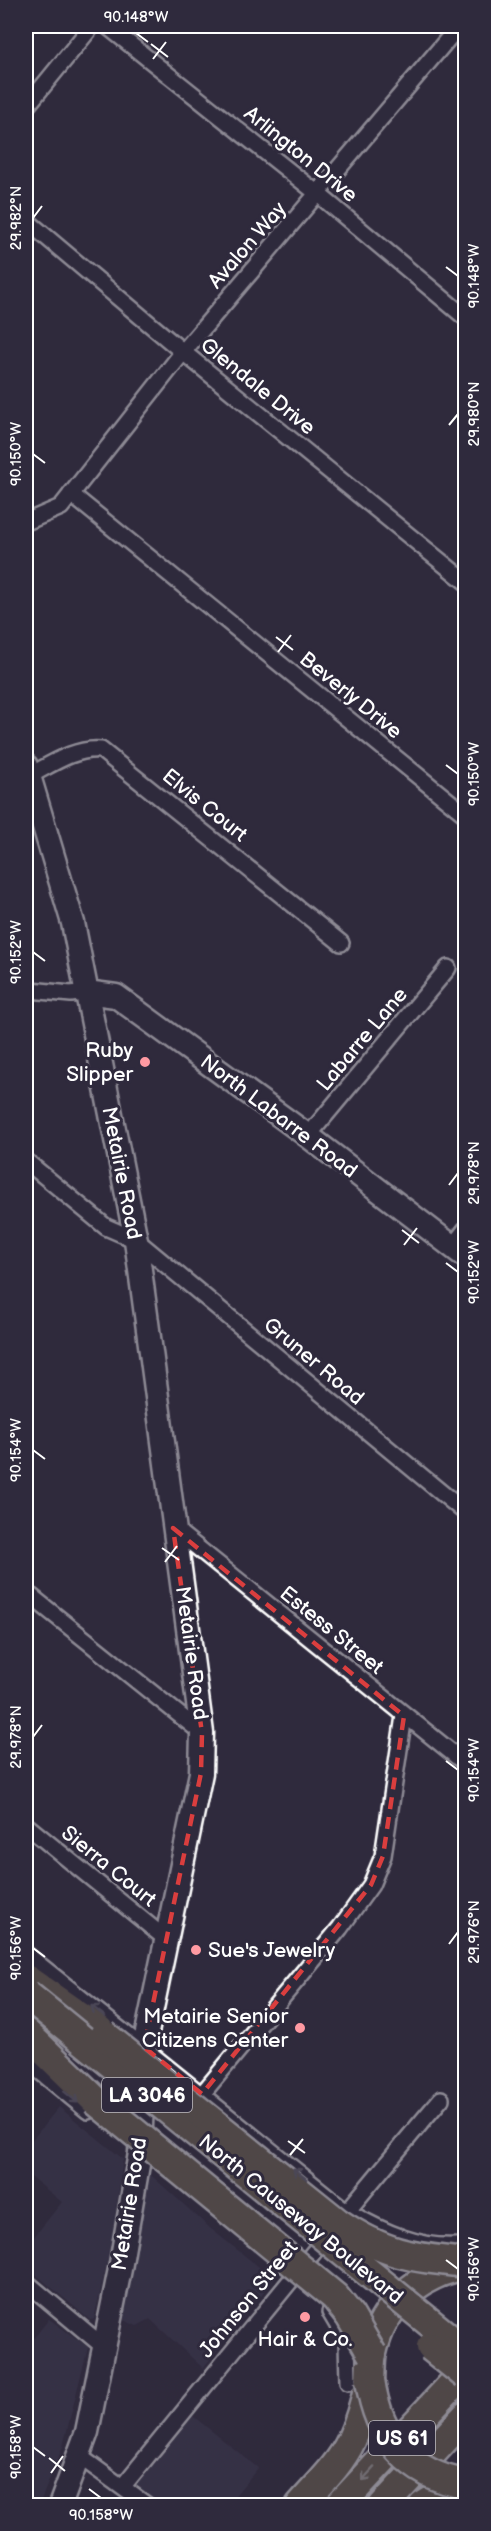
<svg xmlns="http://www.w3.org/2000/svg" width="491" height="2531" font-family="'Balsamiq Sans',sans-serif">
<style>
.built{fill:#3e3b51}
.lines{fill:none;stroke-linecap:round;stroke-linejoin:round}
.street-casing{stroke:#fff;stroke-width:20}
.secondary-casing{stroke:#fff;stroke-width:27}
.highway-casing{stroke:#fff;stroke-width:33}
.street{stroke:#2f2a3d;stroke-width:15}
.secondary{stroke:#2f2a3d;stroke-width:22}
.highway{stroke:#746b55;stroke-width:28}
.highway-bridge-casing{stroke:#fff;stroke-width:33;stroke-linecap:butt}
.highway-bridge{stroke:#746b55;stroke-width:28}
.oneway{stroke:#6d6a77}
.oneway2{stroke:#c0bcb2}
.marked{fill:none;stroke:#da3e3e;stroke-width:4.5;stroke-dasharray:12 8;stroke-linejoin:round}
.ticks{fill:none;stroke:#fff;stroke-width:2}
.poi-dot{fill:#ff9aa2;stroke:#2f2a3d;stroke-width:2}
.labels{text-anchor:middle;stroke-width:6;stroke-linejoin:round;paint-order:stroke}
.shield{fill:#2f2a3d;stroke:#c1bfc5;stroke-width:1.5}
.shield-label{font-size:20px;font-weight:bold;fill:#fff}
.street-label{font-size:21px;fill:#fff;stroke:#2f2a3d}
.poi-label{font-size:21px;fill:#fff;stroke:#2f2a3d;text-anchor:end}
.neatline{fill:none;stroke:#fff;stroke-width:2}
.ticks-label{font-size:15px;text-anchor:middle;fill:#fff}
</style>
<rect width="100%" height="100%" fill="#2f2a3d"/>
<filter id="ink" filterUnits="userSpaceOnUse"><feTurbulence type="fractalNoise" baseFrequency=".0167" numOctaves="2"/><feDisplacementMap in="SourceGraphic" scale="12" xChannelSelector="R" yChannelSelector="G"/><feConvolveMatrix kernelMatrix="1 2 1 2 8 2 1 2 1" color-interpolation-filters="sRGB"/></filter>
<g filter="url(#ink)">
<g class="built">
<polygon points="59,2107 123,2159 112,2239 94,2319 90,2320 26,2266 26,2247 62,2202 26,2173 26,2147"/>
<polygon points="144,2169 211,2229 274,2279 203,2368 150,2319 137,2326 119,2318"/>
<polygon points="49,2319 88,2347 63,2446 39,2505 26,2505 26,2348"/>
<polygon points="189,2413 258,2468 227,2505 155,2505 134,2487 134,2481"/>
</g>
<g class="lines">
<defs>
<g id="street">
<polyline points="107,26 318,194 466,318"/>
<polyline points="26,107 92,26"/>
<polyline points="26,220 183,352 466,582"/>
<polyline points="71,494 466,815"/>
<polyline points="26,522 61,507 183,352 459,26"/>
<path d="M29,776C50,765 76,747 101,750L341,943"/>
<polyline points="26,987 30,990 71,994 86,992"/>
<polyline points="308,1136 448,968"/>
<polyline points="26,1161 106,1227 136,1240 466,1513"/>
<polyline points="452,1247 466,1229"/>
<polyline points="173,1528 466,1764"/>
<polyline points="26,1592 202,1733"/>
<polyline points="26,1825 166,1939"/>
<path d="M26,1954L346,2211C381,2231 424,2252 466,2245"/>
<polyline points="26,2060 88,2111"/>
<polyline points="202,2094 340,1928 371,1885 383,1856 404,1716"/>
<polyline points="26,2282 104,2347"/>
<polyline points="330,2312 347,2341 348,2382"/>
<polyline points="79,2456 148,2506"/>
<path d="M123,2486C229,2357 333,2226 441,2099"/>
</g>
<g id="secondary">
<polyline points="26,766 73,923 136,1240 202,1733 201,1773 144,2047 140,2153 120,2269 87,2432 60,2506"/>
<polyline points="86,992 116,996 308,1136 466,1257"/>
</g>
<g id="highway">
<polyline points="26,1979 99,2030"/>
<polyline points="26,2033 95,2100"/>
<path d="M300,2506C317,2486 340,2465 351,2441C359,2424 366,2399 370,2380C371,2371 370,2362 372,2353C382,2306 419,2273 466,2265"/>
<polyline points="339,2506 466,2370"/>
<polyline points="383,2506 466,2416"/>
<polyline points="423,2506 448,2491 466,2487"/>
</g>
</defs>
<use href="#street" class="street-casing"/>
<use href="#secondary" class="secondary-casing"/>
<use href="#highway" class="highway-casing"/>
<use href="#street" class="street"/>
<use href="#secondary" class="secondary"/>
<use href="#highway" class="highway"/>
<defs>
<g id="highway-bridge">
<polyline points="26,1994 466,2352"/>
<path d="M104,2035L338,2223C386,2255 410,2257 466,2263"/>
<polyline points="95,2100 335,2297 350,2316 372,2354"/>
<polyline points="431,2347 466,2375"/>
<path d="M370,2380C378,2436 408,2475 466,2484"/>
</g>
</defs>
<use href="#highway-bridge" class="highway-bridge-casing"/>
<use href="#highway-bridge" class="highway-bridge"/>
</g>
<defs><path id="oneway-shaft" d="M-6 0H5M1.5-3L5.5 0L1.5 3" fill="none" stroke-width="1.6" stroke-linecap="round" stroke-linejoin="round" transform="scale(1.5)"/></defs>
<g class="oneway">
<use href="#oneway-shaft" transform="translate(98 2011) rotate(-142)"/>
<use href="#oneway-shaft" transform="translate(71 2097) rotate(39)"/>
<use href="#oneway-shaft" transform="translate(300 2174) rotate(-141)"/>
</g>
<use class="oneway2" href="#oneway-shaft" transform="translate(368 2474) rotate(133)"/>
</g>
<path d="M0 0H491V2531H0ZM173,1528L404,1716L383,1856L371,1885L202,2094L144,2047L201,1773L202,1733Z" fill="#2f2a3d" fill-opacity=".55" fill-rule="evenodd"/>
<path class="marked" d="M173,1528L404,1716L383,1856L371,1885L202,2094L144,2047L201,1773L202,1733Z"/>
<path class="ticks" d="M136,33L148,42M151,44L168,57M153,59L166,42M33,218L42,206M446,267L458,276M449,425L458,414M33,454L45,463M276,637L293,650M278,652L291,635M446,765L458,774M33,952L45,961M449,1185L458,1173M402,1230L419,1243M404,1245L417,1228M446,1263L458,1272M33,1450L45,1459M162,1548L179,1560M165,1562L177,1546M33,1737L42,1725M446,1761L458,1770M449,1944L458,1932M33,1948L45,1957M288,2141L305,2153M290,2155L303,2139M446,2260L458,2269M33,2447L45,2456M49,2458L65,2471M51,2473L63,2456M89,2489L101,2498"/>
<g class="poi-dot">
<circle cx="145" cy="1062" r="6"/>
<circle cx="196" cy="1950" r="6"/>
<circle cx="300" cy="2028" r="6"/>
<circle cx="305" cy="2317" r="6"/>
</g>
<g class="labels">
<g class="shield">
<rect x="102" y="2078" width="90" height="34" rx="4.5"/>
<rect x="369" y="2421" width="66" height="34" rx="4.5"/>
</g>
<g class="shield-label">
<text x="147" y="2102">LA 3046</text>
<text x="402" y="2445">US 61</text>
</g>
<g class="street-label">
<text transform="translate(301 154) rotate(39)" y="7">Arlington Drive</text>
<text transform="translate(247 245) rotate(-49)" y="7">Avalon Way</text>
<text transform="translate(258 386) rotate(39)" y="7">Glendale Drive</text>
<text transform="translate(351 695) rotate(39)" y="7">Beverly Drive</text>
<text transform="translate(205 805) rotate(39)" y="7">Elvis Court</text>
<text transform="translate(362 1039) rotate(-50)" y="7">Labarre Lane</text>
<text transform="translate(279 1116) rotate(37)" y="7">North Labarre Road</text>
<text transform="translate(122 1173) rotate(79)" y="7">Metairie Road</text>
<text transform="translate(314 1361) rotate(40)" y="7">Gruner Road</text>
<text transform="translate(332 1630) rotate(39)" y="7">Estess Street</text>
<text transform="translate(192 1653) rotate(82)" y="7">Metairie Road</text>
<text transform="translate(109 1866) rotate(39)" y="7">Sierra Court</text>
<text transform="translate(129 2204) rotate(-81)" y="7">Metairie Road</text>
<text transform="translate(301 2219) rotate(39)" y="7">North Causeway Boulevard</text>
<text transform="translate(248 2299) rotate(-51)" y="7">Johnson Street</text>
</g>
<g class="poi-label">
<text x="133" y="1057">Ruby<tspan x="133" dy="24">Slipper</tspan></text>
<text x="208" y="1957" text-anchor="start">Sue's Jewelry</text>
<text x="288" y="2023">Metairie Senior<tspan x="288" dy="24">Citizens Center</tspan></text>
<text x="305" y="2346" text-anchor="middle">Hair &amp; Co.</text>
</g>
</g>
<rect width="491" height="2531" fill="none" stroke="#2f2a3d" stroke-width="66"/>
<rect x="33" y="33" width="425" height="2465" class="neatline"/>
<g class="ticks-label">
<text x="136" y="22">90.148°W</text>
<text transform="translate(16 218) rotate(-90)" y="5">29.982°N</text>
<text transform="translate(474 276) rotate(-90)" y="5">90.148°W</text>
<text transform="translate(474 414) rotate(-90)" y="5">29.980°N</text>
<text transform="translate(16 454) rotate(-90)" y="5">90.150°W</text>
<text transform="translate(474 774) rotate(-90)" y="5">90.150°W</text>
<text transform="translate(16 952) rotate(-90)" y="5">90.152°W</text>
<text transform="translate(474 1173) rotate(-90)" y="5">29.978°N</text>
<text transform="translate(474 1272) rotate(-90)" y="5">90.152°W</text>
<text transform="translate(16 1450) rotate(-90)" y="5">90.154°W</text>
<text transform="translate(16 1737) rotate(-90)" y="5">29.978°N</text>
<text transform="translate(474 1770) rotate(-90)" y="5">90.154°W</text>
<text transform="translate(474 1932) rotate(-90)" y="5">29.976°N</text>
<text transform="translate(16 1948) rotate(-90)" y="5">90.156°W</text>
<text transform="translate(474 2269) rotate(-90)" y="5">90.156°W</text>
<text transform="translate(16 2447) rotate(-90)" y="5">90.158°W</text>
<text x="101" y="2520">90.158°W</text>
</g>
</svg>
